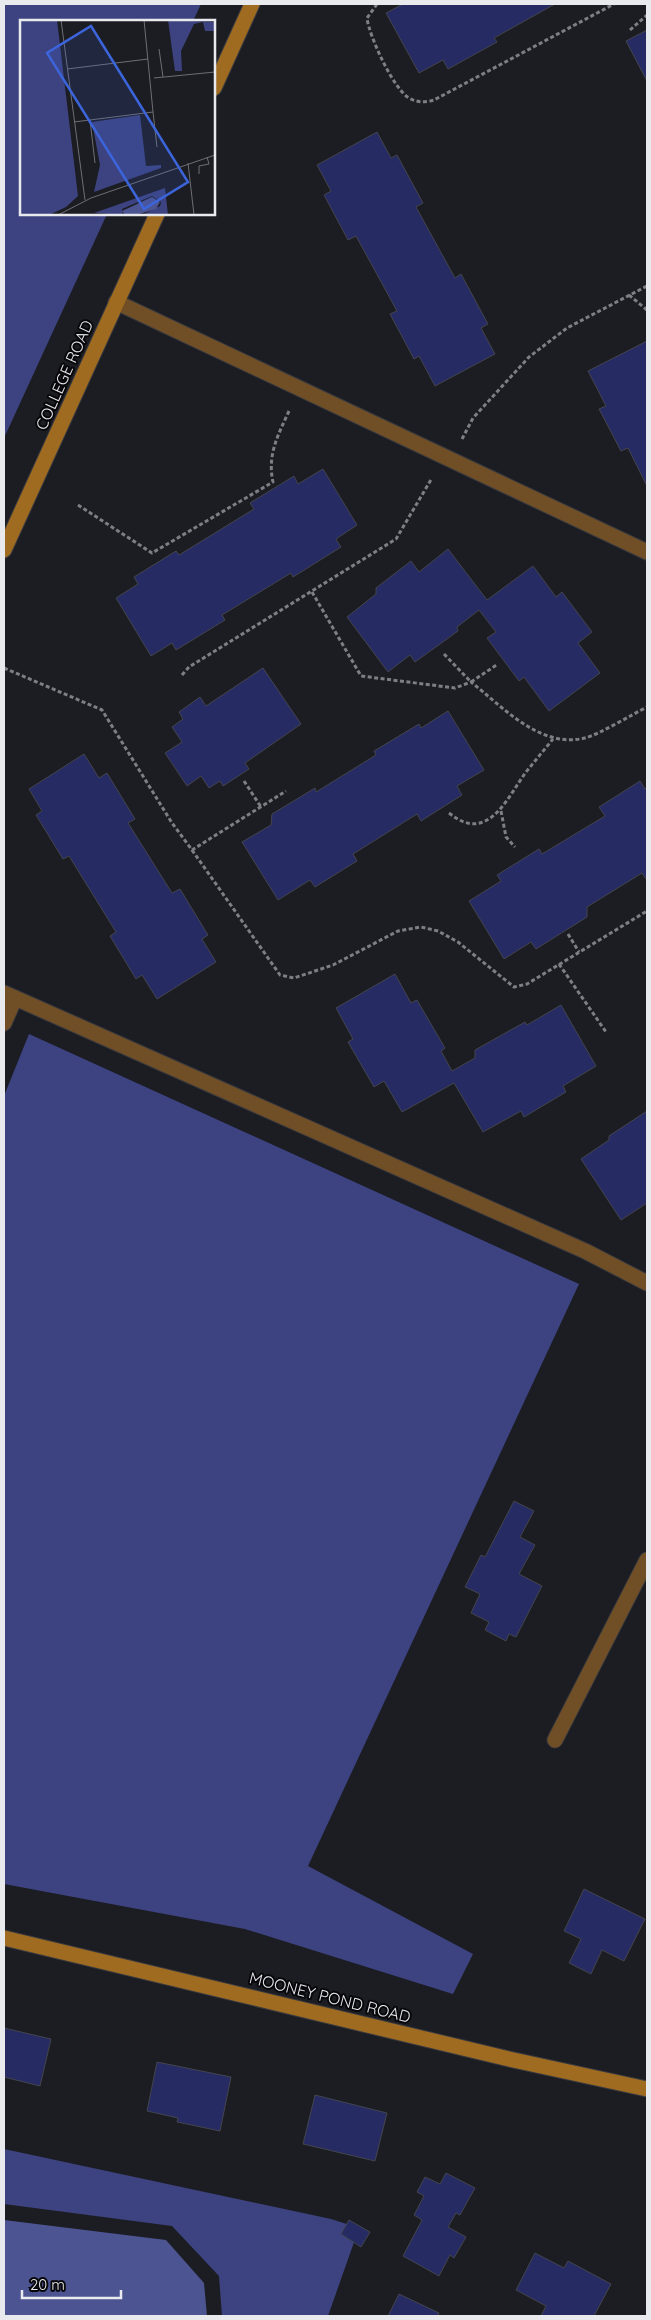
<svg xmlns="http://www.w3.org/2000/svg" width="651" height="2320" font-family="Quicksand,sans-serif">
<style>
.forest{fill:#3d4380}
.water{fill:#4c5492}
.building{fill:#272b64;stroke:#43454c}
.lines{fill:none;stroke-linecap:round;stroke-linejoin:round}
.lane-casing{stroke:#393a3f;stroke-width:17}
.secondary-casing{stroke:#393a3f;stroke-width:17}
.path{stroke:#7e7f84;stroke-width:3;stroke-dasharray:4 2.5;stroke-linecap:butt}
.lane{stroke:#704f26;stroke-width:15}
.secondary{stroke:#9f6b21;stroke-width:15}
.labels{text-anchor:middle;stroke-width:4;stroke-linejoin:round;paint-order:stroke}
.street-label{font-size:16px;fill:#e9eaee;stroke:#07070a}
.inset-road{fill:none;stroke:#6e6f74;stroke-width:1}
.view{fill:#3c65db;fill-opacity:0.15;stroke:#3c65db;stroke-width:2.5}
.inset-edge{fill:none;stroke:#e9eaee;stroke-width:2.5}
</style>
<rect width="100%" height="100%" fill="#1c1d23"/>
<g class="forest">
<polygon points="4,4 201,4 193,21 21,21 21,214 107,214 4,438"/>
<polygon points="29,1034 579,1284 308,1866 473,1954 453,1994 245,1929 4,1884 4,1096"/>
<polygon points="4,2149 331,2219 359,2228 328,2316 222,2316 219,2276 172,2226 4,2204"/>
</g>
<polygon class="water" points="4,2220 166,2240 204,2283 207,2316 4,2316"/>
<g class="building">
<polygon points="403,4 555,4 494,38 497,42 448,69 443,60 419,73 386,13"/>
<polygon points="647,30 647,81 626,41"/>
<polygon points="377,132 391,158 397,155 423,203 416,207 455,278 461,274 488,324 481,328 495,354 435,386 419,356 414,359 390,314 397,311 356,236 348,240 324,195 331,191 317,165"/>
<polygon points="647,341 647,486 628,448 621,451 599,409 606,406 588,371"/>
<polygon points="323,469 357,525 336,539 341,547 293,577 291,573 222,615 225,620 176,650 172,643 151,656 116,598 138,584 134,577 176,551 179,555 254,509 250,503 294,476 298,484"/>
<polygon points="448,549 487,600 533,566 556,597 562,592 592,632 578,643 600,673 549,711 524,677 519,681 487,638 496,632 479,610 457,627 458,631 415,662 410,655 388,672 347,617 376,594 376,588 411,561 419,572"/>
<polygon points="263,668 301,724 245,763 249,769 223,786 220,781 209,788 201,776 187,786 165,753 182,742 172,727 183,719 179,712 200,697 206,706"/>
<polygon points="448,711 484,770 457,786 462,795 421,821 417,814 353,854 357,861 315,887 310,880 278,900 242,842 271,825 272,814 315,788 316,792 376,755 374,751 419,724 421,728"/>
<polygon points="84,754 99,778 107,773 135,819 128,823 172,893 180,889 208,935 202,939 216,962 157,999 142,975 136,979 110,936 116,932 69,856 63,859 36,815 42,811 29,789"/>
<polygon points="640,781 645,789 647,787 647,878 646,879 642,873 587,907 587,917 536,949 531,942 504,959 469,901 501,881 497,875 539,849 542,854 605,816 599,807"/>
<polygon points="395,974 411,1003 417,1000 445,1048 441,1051 452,1071 475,1058 475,1050 525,1022 527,1025 561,1005 596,1066 563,1086 566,1092 524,1117 521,1111 483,1132 454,1083 402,1112 384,1081 374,1087 348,1042 353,1039 336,1008"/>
<polygon points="647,1111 647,1203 621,1220 581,1159 609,1140 609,1136"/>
<polygon points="514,1501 534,1511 520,1537 535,1545 519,1574 542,1586 516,1637 509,1634 506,1641 485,1630 489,1622 471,1613 480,1594 465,1587 481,1555 485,1557"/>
<polygon points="584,1889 645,1919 624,1961 602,1950 591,1974 569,1963 581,1939 564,1931"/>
<polygon points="4,2028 51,2039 40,2086 4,2077"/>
<polygon points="157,2062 231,2077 220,2131 177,2122 178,2118 147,2111"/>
<polygon points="315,2095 387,2113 375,2161 303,2144"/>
<polygon points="446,2173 475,2188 460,2215 456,2213 448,2227 466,2237 454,2258 450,2255 439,2276 403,2256 422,2220 414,2215 424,2196 417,2192 425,2177 440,2184"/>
<polygon points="349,2220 370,2232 361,2247 341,2234"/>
<polygon points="535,2253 564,2268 568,2261 611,2284 594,2316 541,2316 546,2306 516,2290"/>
<polygon points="399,2294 439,2313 437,2316 388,2316"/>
</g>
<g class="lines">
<defs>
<g id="lane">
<polyline points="116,302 647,552"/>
<polyline points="4,993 585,1251 647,1283"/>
<polyline points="4,1023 15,998"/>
<polyline points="555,1740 647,1560"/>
</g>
<g id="secondary">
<polyline points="214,88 252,4"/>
<polyline points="4,550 157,214"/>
<polyline points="4,1938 509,2059 647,2089"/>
</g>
</defs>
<use href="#lane" class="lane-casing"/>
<use href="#secondary" class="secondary-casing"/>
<g class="path">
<path d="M377,4L367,18C369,36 395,93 411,99C419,103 427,102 434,100L614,4"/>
<polyline points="630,30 647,15"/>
<polyline points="629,295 647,310"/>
<polyline points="462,439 473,418 529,357 567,328 647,286"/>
<path d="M78,505L152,553L273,482C267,455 278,435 289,411"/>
<path d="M312,592L361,676L455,688L471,682C503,707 540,749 585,738C600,734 631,715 647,707"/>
<polyline points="444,654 471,682 498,664"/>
<polyline points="4,668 102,710 172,823 192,850 286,791"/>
<polyline points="182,675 189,667 396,539 432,478"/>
<polyline points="244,781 261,807"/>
<polyline points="501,811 506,837 515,847"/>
<path d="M449,813C488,845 507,798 526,772C535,761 544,750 553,739"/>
<polyline points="192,850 280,975 294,978 333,965 398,931 421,927 438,931 458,942 514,987 527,984 647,911"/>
<polyline points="568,934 579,952"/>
<polyline points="559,964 606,1032"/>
</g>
<use href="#lane" class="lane"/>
<use href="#secondary" class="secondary"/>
</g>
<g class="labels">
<g class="street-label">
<text transform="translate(64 375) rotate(-66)" y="6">COLLEGE ROAD</text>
<text transform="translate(330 1997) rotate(14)" y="6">MOONEY POND ROAD</text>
</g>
</g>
<g transform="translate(20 20)">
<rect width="195" height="195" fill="#1c1d23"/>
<path d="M0,0H37L58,176L46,187L29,195H0ZM148,0L195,2V11H185L183,2L174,4L161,31L162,51H155ZM120,95L126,146L141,145V148L74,172L80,145L72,102ZM145,168L148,195H122L140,186L141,182L132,176L102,189L103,195L74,193Z" fill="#3d4380"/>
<path d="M132,177L140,182L136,189L116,195H105L102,191Z" fill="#4c5492"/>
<path class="inset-road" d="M41,0L65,180M139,29L143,57M47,49L128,39M134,58L195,52M133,92L137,127M70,100L75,143M54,102L133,92L124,0M168,143L174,195M179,154V146L189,144L187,137M38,195L71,178L195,135"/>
<path class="view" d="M71,6L168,162L124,189L27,33Z"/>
<rect width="195" height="195" class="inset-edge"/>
</g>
<rect width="651" height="2320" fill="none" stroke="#e9eaee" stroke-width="10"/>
<path d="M22 2290v8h99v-8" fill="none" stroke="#e9eaee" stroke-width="2.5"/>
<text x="30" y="2290" font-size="15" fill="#e9eaee" stroke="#07070a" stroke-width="4" paint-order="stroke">20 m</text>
</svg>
